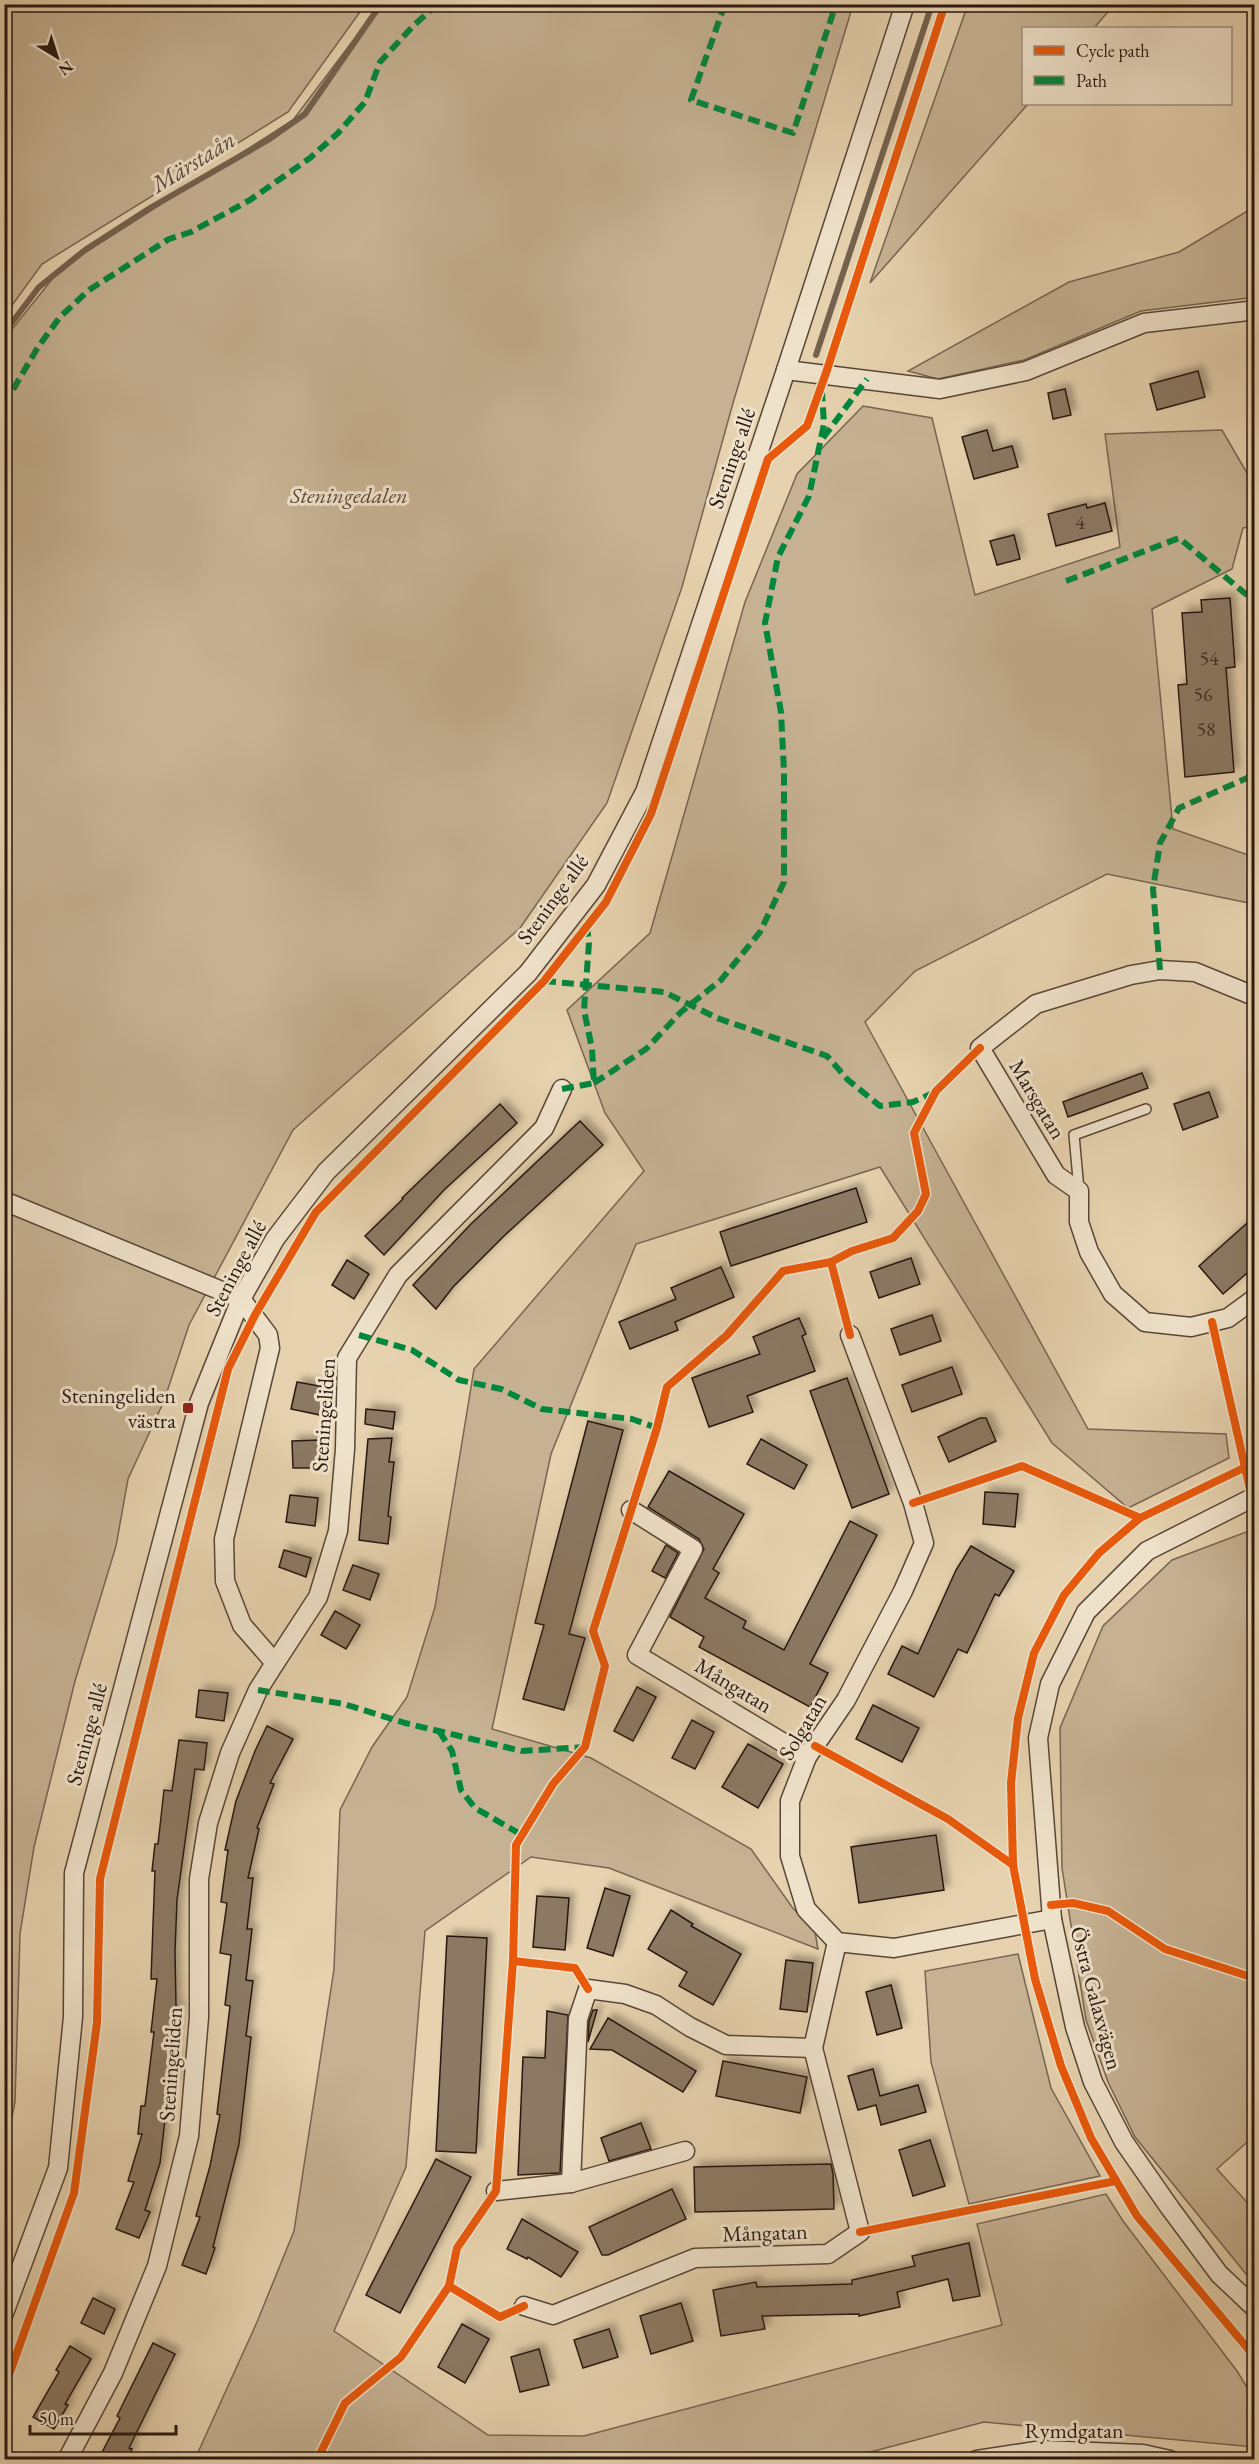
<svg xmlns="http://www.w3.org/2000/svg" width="1259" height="2464" font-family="'EB Garamond',serif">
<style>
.green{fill:#c6b293;stroke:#786552;stroke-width:1.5}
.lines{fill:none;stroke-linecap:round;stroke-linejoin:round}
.stream{stroke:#74624f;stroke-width:6}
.building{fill:#8b7963;stroke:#291811;stroke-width:1.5;filter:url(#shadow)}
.lane-casing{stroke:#584638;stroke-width:12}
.street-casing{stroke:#584638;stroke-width:21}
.lane{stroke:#efe2ca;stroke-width:9}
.street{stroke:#efe2ca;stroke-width:18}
.quiet{stroke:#00873e;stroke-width:6;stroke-dasharray:12 6;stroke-linecap:butt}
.cycleway-casing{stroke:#efe2ca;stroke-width:11}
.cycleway{stroke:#e8590c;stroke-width:8}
.poi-dot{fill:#8f2418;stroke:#efe2ca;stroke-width:2}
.labels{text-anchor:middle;stroke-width:6;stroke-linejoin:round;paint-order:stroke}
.number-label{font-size:20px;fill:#423026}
.street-label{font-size:22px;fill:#291811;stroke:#efe2ca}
.park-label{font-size:22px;font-style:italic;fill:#584638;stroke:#efe2ca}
.poi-label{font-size:22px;fill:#291811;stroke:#efe2ca;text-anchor:end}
.water-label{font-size:24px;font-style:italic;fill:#5b493b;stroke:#efe2ca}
</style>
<defs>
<filter id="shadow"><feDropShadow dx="5.5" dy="-5.5" stdDeviation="3" flood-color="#0004"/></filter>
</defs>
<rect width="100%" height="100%" fill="#e6d2ae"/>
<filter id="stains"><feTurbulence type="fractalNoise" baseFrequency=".00333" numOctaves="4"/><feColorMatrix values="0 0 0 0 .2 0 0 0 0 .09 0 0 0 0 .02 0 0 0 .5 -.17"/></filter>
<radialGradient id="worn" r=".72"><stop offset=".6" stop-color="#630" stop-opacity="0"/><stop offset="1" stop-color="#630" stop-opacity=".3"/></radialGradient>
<g class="green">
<polygon points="968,4 1114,5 1094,28 1024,28 1024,104 1028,104 870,283"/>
<polygon points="4,5 5,4 365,5 288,112 42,264 5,315"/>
<polygon points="380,5 853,5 733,403 682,587 607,803 520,928 293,1130 189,1325 164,1401 128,1479 116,1546 75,1681 34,1847 20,1934 15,2102 5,2152 5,338 61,268 293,120"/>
<polygon points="1254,207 1254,299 1248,298 1141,311 1024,360 938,379 908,371 1069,282 1179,252"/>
<polygon points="863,406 932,418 975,595 1120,547 1105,434 1222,430 1254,485 1254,526 1243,528 1232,569 1152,609 1173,829 1254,857 1254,904 1107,874 915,971 865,1022 1088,1429 1226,1434 1229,1458 1128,1508 1052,1443 880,1167 636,1244 551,1454 492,1729 591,1758 751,1849 792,1907 815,1932 818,1949 609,1868 531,1857 425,1931 406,2167 334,2331 488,2435 584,2436 1002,2325 977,2224 1106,2194 1123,2221 1237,2371 1254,2399 1254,2447 984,2422 844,2459 195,2459 257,2322 294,2231 334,1969 340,1810 372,1747 407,1697 435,1607 474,1369 644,1171 605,1113 567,1010 650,933 745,602 797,474"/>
<polygon points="1254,1529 1254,2136 1217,2169 1254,2210 1254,2275 1246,2274 1135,2137 1108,2082 1086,2020 1062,1868 1060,1728 1103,1626 1172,1560"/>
<polygon points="1018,1954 1051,2088 1100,2176 969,2204 931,2062 925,1971"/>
</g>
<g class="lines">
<g class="stream">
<polyline points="4,333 39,287 85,250 150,208 268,140 305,114 381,4"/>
<polyline points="816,355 932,4"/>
</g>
</g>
<g class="building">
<polygon points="1198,371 1205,397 1157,410 1150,384"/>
<polygon points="1065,389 1071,415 1053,419 1048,393"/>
<polygon points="987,430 993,451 1012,446 1018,467 974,479 962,437"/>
<polygon points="1105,503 1112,531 1056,546 1048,514 1086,504 1087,508"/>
<polygon points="1014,535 1020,559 997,565 990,541"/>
<polygon points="1230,598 1235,667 1226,668 1234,772 1185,777 1178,685 1187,684 1182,613 1202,612 1201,600"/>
<polygon points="1142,1073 1148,1088 1068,1117 1063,1102"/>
<polygon points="1209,1092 1218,1117 1183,1130 1174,1104"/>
<polygon points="500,1104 517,1123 444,1190 384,1255 365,1236 403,1199 402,1198"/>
<polygon points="580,1121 603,1145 504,1236 453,1287 436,1309 413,1285 471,1224"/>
<polygon points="856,1188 867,1222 731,1266 720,1232"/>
<polygon points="1254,1217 1254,1267 1223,1294 1199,1266"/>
<polygon points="911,1258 920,1284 879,1298 870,1272"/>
<polygon points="347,1260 369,1274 354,1299 332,1285"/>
<polygon points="721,1267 734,1297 675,1322 678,1330 630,1349 619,1322 676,1299 671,1288"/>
<polygon points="932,1315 941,1341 900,1355 891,1329"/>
<polygon points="799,1318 806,1334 802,1336 815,1371 747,1396 753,1412 709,1427 692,1378 760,1354 753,1337"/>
<polygon points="952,1367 962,1394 912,1412 902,1385"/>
<polygon points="847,1378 889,1494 852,1508 810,1391"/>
<polygon points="297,1382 325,1387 320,1415 291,1409"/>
<polygon points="366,1409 395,1412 393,1429 365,1424"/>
<polygon points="980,1418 986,1418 996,1441 949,1462 938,1437"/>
<polygon points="588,1421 623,1430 569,1634 585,1638 564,1710 523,1699 544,1625 535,1623"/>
<polygon points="392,1438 389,1462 394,1462 388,1516 391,1517 388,1544 359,1540 368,1439"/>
<polygon points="761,1439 807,1465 794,1489 747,1464"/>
<polygon points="320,1440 321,1468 293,1468 292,1441"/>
<polygon points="669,1471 744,1514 713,1569 719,1573 705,1598 746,1621 743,1628 784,1650 850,1521 877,1535 810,1664 828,1673 810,1707 699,1647 704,1637 670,1617 704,1549 699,1539 648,1507"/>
<polygon points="985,1492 1018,1494 1015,1527 983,1524"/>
<polygon points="290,1495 318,1498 315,1526 286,1522"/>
<polygon points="666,1545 678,1553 665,1578 652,1571"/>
<polygon points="971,1546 1014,1571 999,1596 995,1594 967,1653 958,1649 934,1697 888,1674 902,1646 918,1654 956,1570"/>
<polygon points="284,1550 311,1558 306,1577 279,1567"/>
<polygon points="353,1565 379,1574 370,1600 343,1590"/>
<polygon points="335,1611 360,1625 346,1649 321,1635"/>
<polygon points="637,1687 656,1697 633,1741 614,1731"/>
<polygon points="199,1690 228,1693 224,1721 196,1717"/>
<polygon points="873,1705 919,1728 902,1762 856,1739"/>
<polygon points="692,1720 714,1732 695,1769 672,1758"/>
<polygon points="267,1726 293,1739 270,1783 274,1784 257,1828 259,1829 248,1878 253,1878 247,1929 252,1929 246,1980 253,1981 246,2036 251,2037 239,2144 213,2247 215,2248 206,2274 182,2265 200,2217 196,2216 210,2166 220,2115 217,2114 230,2006 225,2005 231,1955 220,1953 227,1903 221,1902 228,1850 225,1850 236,1801 255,1751"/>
<polygon points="179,1740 207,1743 204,1770 195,1769 177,1900 175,1951 176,2006 179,2007 173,2057 176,2057 173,2085 169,2085 160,2163 145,2210 150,2212 139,2238 116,2229 134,2182 128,2181 142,2134 138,2134 141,2106 145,2106 154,2032 151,2032 157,1979 151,1979 155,1871 152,1871 155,1844 158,1844 164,1790 172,1791"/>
<polygon points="748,1744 783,1764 758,1808 722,1787"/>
<polygon points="936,1835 944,1890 859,1903 851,1847"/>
<polygon points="605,1888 630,1896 613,1956 587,1948"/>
<polygon points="537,1896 569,1898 565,1950 533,1947"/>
<polygon points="671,1910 693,1924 691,1926 741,1954 713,2005 679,1986 687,1972 648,1949"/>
<polygon points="447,1936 487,1938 476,2153 436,2151"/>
<polygon points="786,1960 813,1963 807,2012 780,2009"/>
<polygon points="891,1985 902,2028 877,2035 866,1992"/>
<polygon points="593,2010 597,2010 588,2042 589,2021"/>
<polygon points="547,2011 568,2015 560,2173 518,2175 523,2057 545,2058"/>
<polygon points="608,2018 696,2071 683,2092 612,2050 590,2049"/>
<polygon points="723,2061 807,2077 800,2113 716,2096"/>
<polygon points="873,2069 880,2096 918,2085 926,2112 881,2125 876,2105 858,2110 848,2076"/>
<polygon points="641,2123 651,2149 609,2161 601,2138"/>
<polygon points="930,2140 945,2186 913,2196 899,2150"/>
<polygon points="436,2159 471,2177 400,2313 366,2295"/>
<polygon points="831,2164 833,2174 834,2209 695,2212 694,2167"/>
<polygon points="672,2189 686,2219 608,2255 602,2255 589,2227"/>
<polygon points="522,2219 578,2252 561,2277 528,2257 527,2259 507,2249"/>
<polygon points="969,2243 980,2296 953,2301 948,2279 897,2292 900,2307 859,2316 859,2314 762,2316 765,2329 721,2336 713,2290 756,2282 757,2287 852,2284 852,2280 915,2266 912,2256"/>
<polygon points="93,2298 115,2309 104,2334 81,2323"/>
<polygon points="681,2303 693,2341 651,2354 640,2316"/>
<polygon points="462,2324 489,2339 465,2383 438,2367"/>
<polygon points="609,2329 618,2357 583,2368 574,2340"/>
<polygon points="153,2343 175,2354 129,2448 132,2449 126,2460 98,2460 120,2418 117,2416"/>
<polygon points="70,2346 91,2359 65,2404 68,2405 54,2429 33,2417 59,2372 56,2370"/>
<polygon points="539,2349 549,2385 520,2392 511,2357"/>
</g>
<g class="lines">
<defs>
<polyline id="lane" points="1079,1190 1074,1135 1146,1109"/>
<g id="street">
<polyline points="786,370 940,389 1026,371 1144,323 1248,311 1254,312"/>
<polyline points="1254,996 1195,972 1160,970 1131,975 1036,1004 980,1048 1056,1175 1079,1191 1079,1222 1089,1252 1113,1294 1145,1322 1191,1327 1228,1318 1254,1299"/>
<polyline points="4,1201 241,1299 268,1335 270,1348 224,1539 225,1581 242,1625 275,1663 318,1597 338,1531 345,1449 347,1358 398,1275 544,1128 562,1089"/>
<polyline points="850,1335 913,1503 924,1543 903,1591 846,1700 807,1757 790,1801 790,1856 806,1909 837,1942 894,1948 1052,1919"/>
<polyline points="1254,1497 1147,1551 1086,1612 1050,1684 1038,1738 1052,1919 1075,2027 1093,2082 1124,2142 1170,2208 1219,2274 1254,2307"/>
<polyline points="631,1510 693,1549 637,1655 807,1757"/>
<polyline points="571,2183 578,2019 588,1989 625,1994 656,2005 690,2027 726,2045 813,2048"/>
<polyline points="496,2191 571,2183 685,2151"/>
<polyline points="524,2306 553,2315 695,2258 828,2254 860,2232 813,2048 837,1942"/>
<polyline points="4,2313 58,2168 73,2017 74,1873 199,1403 241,1299 275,1239 326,1172 528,973 596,885 645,792 786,370 905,4"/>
<polyline points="67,2460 113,2373 157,2266 189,2136 199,2017 199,1879 208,1823 230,1753 258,1690 275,1663"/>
<polyline points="977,2460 1042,2450 1143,2454 1170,2460"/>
</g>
</defs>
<use href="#lane" class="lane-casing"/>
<use href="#street" class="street-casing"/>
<use href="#lane" class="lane"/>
<use href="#street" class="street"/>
<g class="quiet">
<polyline points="725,4 691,100 793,133 836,4"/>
<polyline points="4,405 38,347 60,317 89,290 169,239 191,232 250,200 310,158 338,133 365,102 380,62 414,25 438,4"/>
<polyline points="823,438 867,379"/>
<polyline points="1066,581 1179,538 1254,601"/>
<polyline points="1160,970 1153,889 1160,843 1179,808 1247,778 1254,771"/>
<polyline points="544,981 664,992 717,1018 827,1056 848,1080 880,1106 913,1102 935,1092"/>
<polyline points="594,1083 646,1049 681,1012 721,980 760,932 784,882 784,772 781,712 765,623 778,557 809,496 824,424 822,392"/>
<polyline points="562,1089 594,1083 592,1049 584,1010 589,943 587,926"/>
<polyline points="359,1335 412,1350 459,1380 501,1389 542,1409 632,1419 657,1428"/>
<polyline points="258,1690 344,1704 405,1723 522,1751 585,1747"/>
<polyline points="439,1731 452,1751 461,1790 475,1808 522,1835"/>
</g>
<defs>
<g id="cycleway">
<polyline points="831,1262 850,1335"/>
<polyline points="1212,1322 1252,1498"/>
<polyline points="1254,1463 1140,1518 1099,1553 1064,1595 1034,1653 1018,1718 1011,1783 1013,1865 1035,1979 1061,2066 1091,2138 1137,2216 1254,2356"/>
<polyline points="913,1503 1022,1466 1140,1518"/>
<polyline points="815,1746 948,1819 1013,1865"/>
<polyline points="1051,1905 1073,1903 1108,1911 1165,1949 1254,1978"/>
<polyline points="513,1961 575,1968 588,1989"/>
<polyline points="860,2232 1116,2181"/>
<polyline points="449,2286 457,2248 496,2191 513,1961 516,1845 553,1784 585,1747 605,1666 593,1631 657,1428 667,1387 727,1335 783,1271 831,1262 852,1251 893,1238 918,1211 926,1194 914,1133 936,1091 980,1048"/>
<polyline points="4,2389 74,2193 97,2023 100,1879 228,1369 255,1315 316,1212 544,981 606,902 651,814 768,459 807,426 826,373 945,4"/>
<polyline points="317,2460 345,2403 401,2357 449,2286 500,2317 524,2306"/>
</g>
</defs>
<use href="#cycleway" class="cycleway-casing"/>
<use href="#cycleway" class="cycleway"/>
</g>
<rect class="poi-dot" x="182" y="1402" width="12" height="12" rx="3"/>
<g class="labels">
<g class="number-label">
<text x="1080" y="529">4</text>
<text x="1209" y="665">54</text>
<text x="1203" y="701">56</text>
<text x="1206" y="736">58</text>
</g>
<g class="street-label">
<text transform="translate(731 458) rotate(-71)" y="8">Steninge allé</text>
<text transform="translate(552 899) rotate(-54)" y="8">Steninge allé</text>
<text transform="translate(1038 1099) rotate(59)" y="8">Marsgatan</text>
<text transform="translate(235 1268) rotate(-62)" y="8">Steninge allé</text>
<text transform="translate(323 1415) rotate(-86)" y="8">Steningeliden</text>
<text transform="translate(734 1685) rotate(31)" y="8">Mångatan</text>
<text transform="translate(802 1727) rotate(-59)" y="8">Solgatan</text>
<text transform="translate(86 1734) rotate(-75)" y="8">Steninge allé</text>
<text transform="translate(1097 1998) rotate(75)" y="8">Östra Galaxvägen</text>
<text transform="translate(170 2064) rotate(-86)" y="8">Steningeliden</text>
<text transform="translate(765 2232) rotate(-2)" y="8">Mångatan</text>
<text x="1074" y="2438">Rymdgatan</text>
</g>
<g class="park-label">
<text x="349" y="503">Steningedalen</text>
</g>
<g class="poi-label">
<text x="176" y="1403">Steningeliden<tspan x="176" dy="25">västra</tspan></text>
</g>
<g class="water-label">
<text transform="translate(193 162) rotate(-32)" y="8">Märstaån</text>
</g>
</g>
<rect width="1259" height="2464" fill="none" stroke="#e6d2ae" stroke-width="24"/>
<rect x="6" y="6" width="1247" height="2452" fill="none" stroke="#291811" stroke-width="3"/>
<rect x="12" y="12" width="1235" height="2440" fill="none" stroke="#291811" stroke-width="1.5"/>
<rect x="1022" y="27" width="210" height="78" fill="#efe2ca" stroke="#a09180" stroke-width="1.5"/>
<rect x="1034" y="46" width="30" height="9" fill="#e8590c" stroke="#a09180" stroke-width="1.5"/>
<text x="1076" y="57" font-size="18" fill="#291811">Cycle path</text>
<rect x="1034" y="76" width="30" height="9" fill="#00873e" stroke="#a09180" stroke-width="1.5"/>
<text x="1076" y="87" font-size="18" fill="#291811">Path</text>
<g transform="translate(57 57) rotate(142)" stroke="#efe2ca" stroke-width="4.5" paint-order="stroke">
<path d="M0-4.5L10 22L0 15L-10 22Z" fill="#291811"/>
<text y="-9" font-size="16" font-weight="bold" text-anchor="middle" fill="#291811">N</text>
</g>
<path d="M30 2425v9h146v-9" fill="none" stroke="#291811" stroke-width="3"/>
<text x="39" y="2425" font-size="18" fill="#291811" stroke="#efe2ca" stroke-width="4.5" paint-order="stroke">50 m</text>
<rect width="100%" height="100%" filter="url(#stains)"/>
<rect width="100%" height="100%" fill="url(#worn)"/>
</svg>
